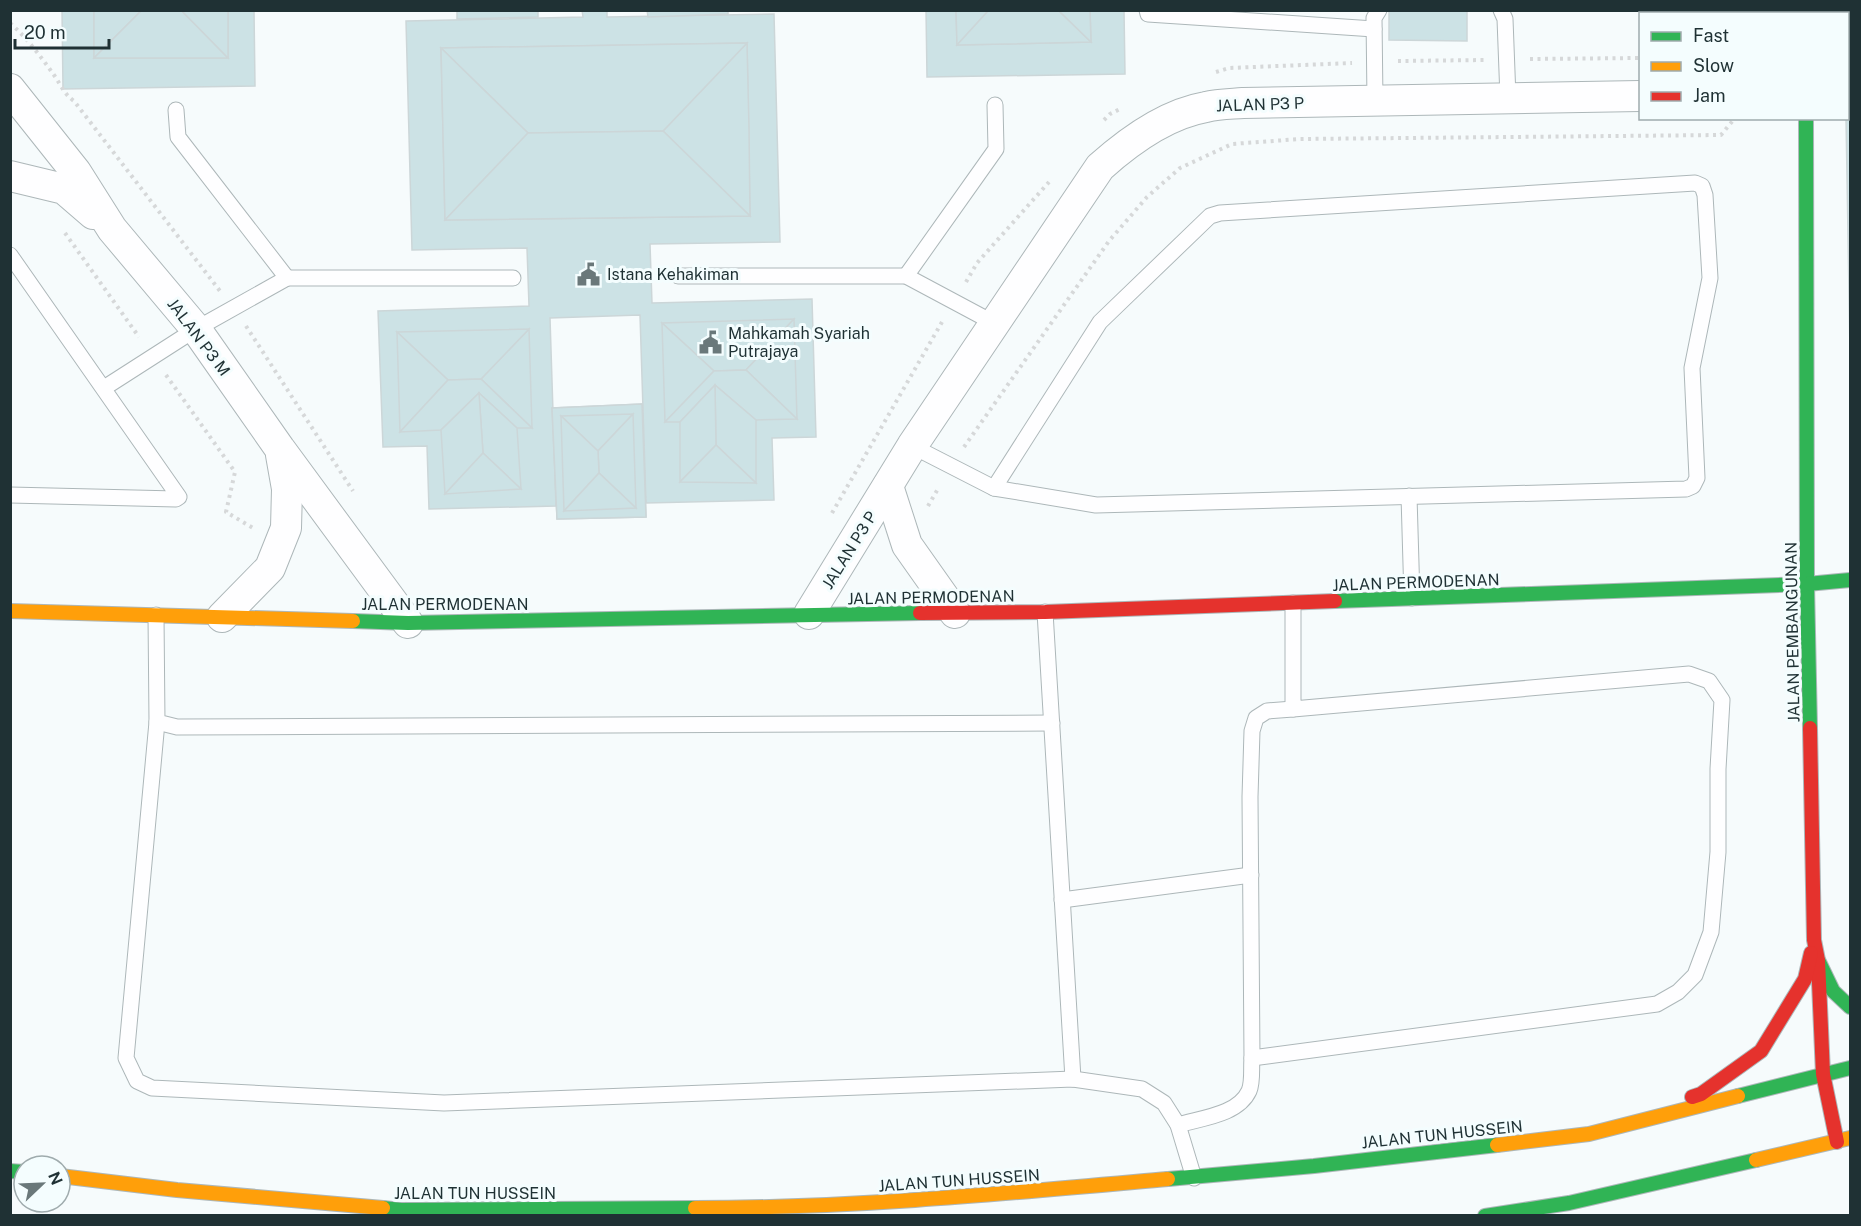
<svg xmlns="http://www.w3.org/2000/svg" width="1861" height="1226" font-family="'Public Sans',sans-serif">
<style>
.building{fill:#cce2e5;stroke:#ccd6d8;stroke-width:1.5;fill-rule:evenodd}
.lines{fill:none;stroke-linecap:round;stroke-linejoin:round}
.lane-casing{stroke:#adb7b9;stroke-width:17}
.street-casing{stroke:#adb7b9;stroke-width:32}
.fast-casing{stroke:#adb7b9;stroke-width:16}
.slow-casing{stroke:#adb7b9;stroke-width:16}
.jam-casing{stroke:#adb7b9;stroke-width:16}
.path{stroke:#d6d8d9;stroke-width:4;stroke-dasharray:3 4.5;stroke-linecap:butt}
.lane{stroke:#fefeff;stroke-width:15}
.street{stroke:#fefeff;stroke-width:30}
.fast{stroke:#30b455;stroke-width:14}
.slow{stroke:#ff9f0a;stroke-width:14}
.jam{stroke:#e5322d;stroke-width:14}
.labels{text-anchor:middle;stroke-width:6;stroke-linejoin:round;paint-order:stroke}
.street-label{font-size:16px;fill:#1f3134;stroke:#f4fdfe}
.poi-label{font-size:16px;fill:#1f3134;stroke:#f4fdfe;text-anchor:start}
</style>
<rect width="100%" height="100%" fill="#f6fbfc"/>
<g class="building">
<polygon points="62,10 94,10 94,58 228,58 228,10 254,10 255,86 63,89"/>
<polygon points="94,10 142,10 94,58"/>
<polygon points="142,10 181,10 228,58 94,58"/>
<polygon points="181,10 228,10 228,58"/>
<polygon points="457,10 538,10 538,17 457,19"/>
<path d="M582,10H607V17L774,14L780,242L650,244L652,303L812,299L816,437L772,438L774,500L646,503L640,315L550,318L556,506L429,509L427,446L383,447L378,311L529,306L527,248L412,250L406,21L583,17ZM747,43L750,216L445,220L441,48Z"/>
<polygon points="647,10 728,10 728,14 648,17"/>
<polygon points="926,10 956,10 957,45 1091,42 1090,10 1124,10 1125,74 927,77"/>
<polygon points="956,10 989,10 957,45"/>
<polygon points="989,10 1058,10 1091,42 957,45"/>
<polygon points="1058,10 1090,10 1091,42"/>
<polygon points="1389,10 1467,10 1467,41 1389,40"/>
<polygon points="747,43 749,129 750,216 663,131"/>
<polygon points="747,43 663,131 528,133 441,48"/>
<polygon points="441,48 528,133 445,220"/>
<polygon points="1848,70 1850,70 1850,353 1846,118"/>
<polygon points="663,131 750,216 445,220 528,133"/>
<polygon points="794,319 746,370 714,371 662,323"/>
<polygon points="794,319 797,419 746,370"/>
<polygon points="662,323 714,371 665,422"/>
<polygon points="529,329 532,428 481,379"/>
<polygon points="529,329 481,379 448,380 397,332"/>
<polygon points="397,332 448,380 400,432"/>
<polygon points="746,370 797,419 756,420 715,385 680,422 665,422 714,371"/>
<polygon points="481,379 532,428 517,428 479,393 441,430 400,432 448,380"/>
<polygon points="715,385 756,420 756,483 716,445"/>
<polygon points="715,385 716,445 680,482 680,422"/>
<polygon points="479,393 517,428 521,489 483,453"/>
<polygon points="479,393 483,453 445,494 441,430"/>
<path d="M642,404L646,517L557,519L552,408ZM633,414L636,508L564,511L561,416Z"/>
<polygon points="642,404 646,517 557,519 552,408"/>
<polygon points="633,414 598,451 561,416"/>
<polygon points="633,414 636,508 599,473 598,451"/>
<polygon points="561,416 598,451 599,473 564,511"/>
<polygon points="716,445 756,483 680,482"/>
<polygon points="483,453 521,489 445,494"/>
<polygon points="599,473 636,508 564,511"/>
</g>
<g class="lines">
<defs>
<g id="lane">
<polyline points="1147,10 1148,14 1374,29"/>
<polyline points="1501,10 1505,19 1508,98"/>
<polyline points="1375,101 1374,18 1379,10"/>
<polygon points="1695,183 1702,186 1705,195 1710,278 1692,368 1697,478 1693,486 1686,489 1096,505 994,488 1100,322 1210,216 1220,213"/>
<polyline points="10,255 179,497 176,499 10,495"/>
<polyline points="678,276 906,276 994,323"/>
<polyline points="906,276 996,149 995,105"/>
<polyline points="287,278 513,278"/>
<polyline points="104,388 196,329 287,278 178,137 176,110"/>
<polyline points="912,446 994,488"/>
<polyline points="1409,496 1412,598"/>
<polyline points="1045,612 1073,1079"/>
<polyline points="156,615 157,722 177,727 1052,723"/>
<polyline points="157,722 126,1058 137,1081 152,1088 444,1103 1073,1079 1142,1089 1164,1103 1178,1125 1194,1178"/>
<polyline points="1062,900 1251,875"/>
<polyline points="1252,1058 1657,1004 1678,992 1695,975 1711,932 1718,852 1718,769 1722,700 1709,681 1689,674 1293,709 1293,603"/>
<path d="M1178,1125C1201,1118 1238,1115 1249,1091C1253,1082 1251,1068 1252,1058L1250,797L1252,731L1256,718L1267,711L1293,709"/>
</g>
<g id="street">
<polyline points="10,89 76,172 112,229 196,329 280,449 408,623"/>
<polyline points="10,176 64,189 93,214"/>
<polyline points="888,486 907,545 955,613"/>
<path d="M809,614L912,446L1100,167C1129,141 1166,114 1206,107C1218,104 1231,104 1243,103L1640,96"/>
<polyline points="222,617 270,568 286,528 287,489 281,455"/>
</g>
<g id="fast">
<polyline points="1806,118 1807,584 1810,728"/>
<polyline points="1335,601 1807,584 1850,580"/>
<polyline points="353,621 408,623 920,613"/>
<polyline points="1819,962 1833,991 1850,1007"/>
<polyline points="1738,1096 1850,1068"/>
<polyline points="10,1171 24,1172"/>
<polyline points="1168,1179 1314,1166 1497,1145"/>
<polyline points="383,1208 401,1210 695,1208"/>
<polyline points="1485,1216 1569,1203 1756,1160"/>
</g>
<g id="slow">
<polyline points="1806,10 1806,14"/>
<polyline points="10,611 353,621"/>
<polyline points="1497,1145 1589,1134 1738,1096"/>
<polyline points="1756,1160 1850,1138"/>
<polyline points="60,1176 177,1190 383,1208"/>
<path d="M695,1208C854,1208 1010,1193 1168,1179"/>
</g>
<g id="jam">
<polyline points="920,613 1045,612 1335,601"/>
<polyline points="1810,728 1814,940 1818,960 1823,1074 1837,1142"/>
<polyline points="1692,1097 1701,1094 1761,1051 1805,979 1811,953"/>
</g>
</defs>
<use href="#lane" class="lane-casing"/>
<use href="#street" class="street-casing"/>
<use href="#fast" class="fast-casing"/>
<use href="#slow" class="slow-casing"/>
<use href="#jam" class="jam-casing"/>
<g class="path">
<path d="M10,23C27,38 41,57 54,75C61,85 64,94 74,101L220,291"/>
<polyline points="1530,59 1640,58"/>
<polyline points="1398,61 1484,60"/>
<polyline points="1216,72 1229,68 1352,63"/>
<polyline points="1104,120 1110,114 1120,109"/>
<polyline points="65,233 139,337"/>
<polyline points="966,282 977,263 1049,182"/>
<polyline points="246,326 353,491"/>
<polyline points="166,375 235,472 226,512 253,528"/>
<polyline points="964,447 1109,241 1147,197 1180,168 1232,144 1300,139 1721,135 1735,118"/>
<polyline points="928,506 939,487"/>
<polyline points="832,513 942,322"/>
</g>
<use href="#lane" class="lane"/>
<use href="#street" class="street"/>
<use href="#fast" class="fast"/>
<use href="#slow" class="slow"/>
<use href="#jam" class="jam"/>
</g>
<defs>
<symbol id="civic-bare" viewBox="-9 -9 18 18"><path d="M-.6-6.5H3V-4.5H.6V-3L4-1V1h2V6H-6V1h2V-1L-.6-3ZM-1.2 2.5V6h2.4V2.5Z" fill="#6a787a" stroke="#f4fdfe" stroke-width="2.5" paint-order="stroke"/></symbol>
</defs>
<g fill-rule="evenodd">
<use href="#civic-bare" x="572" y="258" width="33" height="33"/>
<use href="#civic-bare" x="694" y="326" width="33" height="33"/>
</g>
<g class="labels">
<g class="street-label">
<text transform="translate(1260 104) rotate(-2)" y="6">JALAN P3 P</text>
<text transform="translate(199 337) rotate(53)" y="6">JALAN P3 M</text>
<text transform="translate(849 550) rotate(-58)" y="6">JALAN P3 P</text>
<text transform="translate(1416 582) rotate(-2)" y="6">JALAN PERMODENAN</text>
<text transform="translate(931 597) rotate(-1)" y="6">JALAN PERMODENAN</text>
<text x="445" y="610">JALAN PERMODENAN</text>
<text transform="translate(1792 632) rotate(-91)" y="6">JALAN PEMBANGUNAN</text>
<text transform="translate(1442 1134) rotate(-6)" y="6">JALAN TUN HUSSEIN</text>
<text transform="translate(959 1180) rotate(-4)" y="6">JALAN TUN HUSSEIN</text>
<text x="475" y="1199">JALAN TUN HUSSEIN</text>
</g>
<g class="poi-label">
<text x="607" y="280">Istana Kehakiman</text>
<text x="728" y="339">Mahkamah Syariah<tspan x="728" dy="18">Putrajaya</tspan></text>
</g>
</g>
<rect width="1861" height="1226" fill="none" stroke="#1f3134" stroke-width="24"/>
<rect x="1639" y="12" width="210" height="108" fill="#f4fdfe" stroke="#9fabad" stroke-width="1.5"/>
<rect x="1651" y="32" width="30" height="9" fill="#30b455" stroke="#9fabad" stroke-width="1.5"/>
<text x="1693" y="42" font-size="18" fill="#1f3134">Fast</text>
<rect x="1651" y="62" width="30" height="9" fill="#ff9f0a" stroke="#9fabad" stroke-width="1.5"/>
<text x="1693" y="72" font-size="18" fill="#1f3134">Slow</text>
<rect x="1651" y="92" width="30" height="9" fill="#e5322d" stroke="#9fabad" stroke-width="1.5"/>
<text x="1693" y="102" font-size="18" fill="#1f3134">Jam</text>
<g transform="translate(42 1184) rotate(67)"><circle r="28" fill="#f4fdfe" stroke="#9fabad" stroke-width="1.5"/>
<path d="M0-4.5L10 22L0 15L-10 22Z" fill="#6a787a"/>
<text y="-9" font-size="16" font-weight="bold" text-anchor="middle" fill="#1f3134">N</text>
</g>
<path d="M15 39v9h94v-9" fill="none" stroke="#1f3134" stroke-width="3"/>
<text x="24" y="39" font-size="18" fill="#1f3134" stroke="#f4fdfe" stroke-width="4.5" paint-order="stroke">20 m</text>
</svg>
